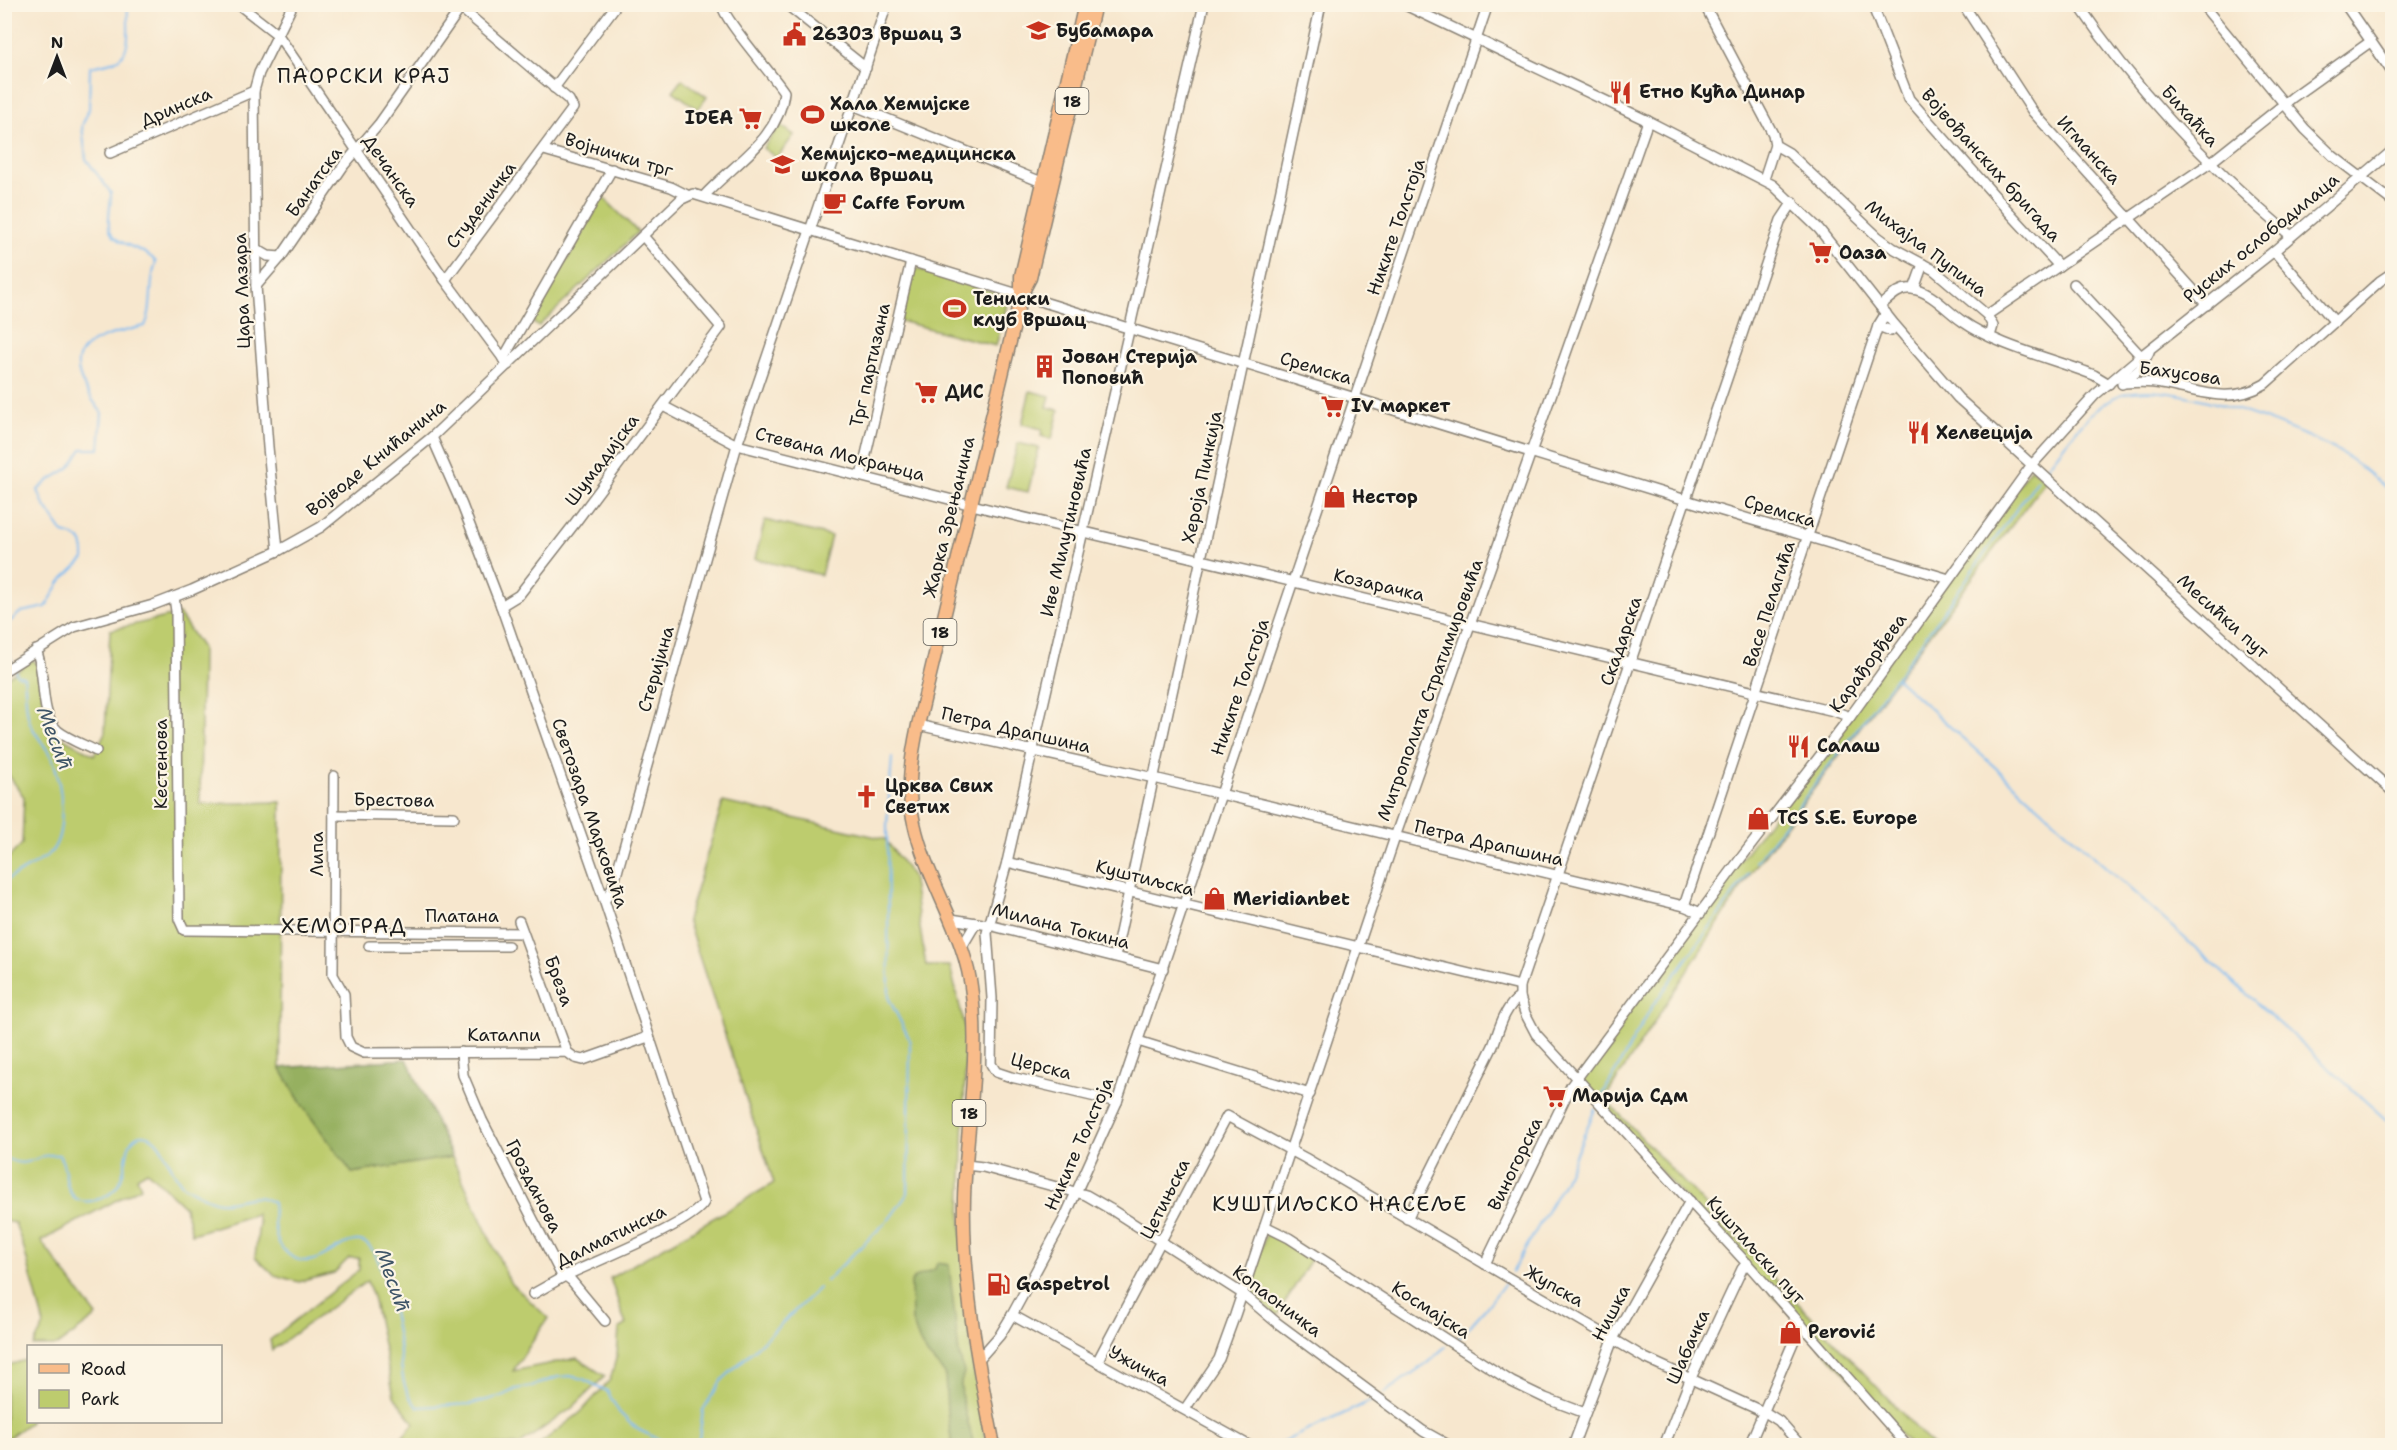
<svg xmlns="http://www.w3.org/2000/svg" width="2397" height="1450" font-family="'Shantell Sans',sans-serif">
<style>
.green{fill:#bdcc6e;stroke:#6c7445;stroke-width:1.5}
.forest{fill:#96b061;stroke:#59663e;stroke-width:1.5}
.lines{fill:none;stroke-linecap:round;stroke-linejoin:round}
.stream{stroke:#7ebbf1;stroke-width:2}
.minor-casing{stroke:#8a8275;stroke-width:12}
.major-casing{stroke:#8a8275;stroke-width:15}
.minor{stroke:#fff;stroke-width:9}
.major{stroke:#f9bc8a;stroke-width:12}
.labels{text-anchor:middle;stroke-width:4.5;stroke-linejoin:round;paint-order:stroke}
.shield{fill:#fcf5e5;stroke:#5f5d58;stroke-width:1.5}
.shield-label{font-size:16px;font-weight:bold;fill:#1c1c1c}
.poi-label{font-size:18px;font-weight:bold;fill:#1c1c1c;stroke:#fcf5e5;text-anchor:start}
.street-label{font-size:18px;fill:#1c1c1c;stroke:#fcf5e5}
.water-label{font-size:20px;font-style:italic;fill:#3e5467;stroke:#fcf5e5}
.quarter-label{font-size:21px;letter-spacing:1.5px;fill:#1c1c1c;stroke:#fcf5e5}
</style>
<rect width="100%" height="100%" fill="#fcf5e5"/>
<filter id="ink" filterUnits="userSpaceOnUse"><feTurbulence type="fractalNoise" baseFrequency=".0167" numOctaves="2"/><feDisplacementMap in="SourceGraphic" scale="12" xChannelSelector="R" yChannelSelector="G"/><feConvolveMatrix kernelMatrix="1 2 1 2 8 2 1 2 1" color-interpolation-filters="sRGB"/></filter>
<filter id="wash" filterUnits="userSpaceOnUse"><feTurbulence type="fractalNoise" baseFrequency=".008" numOctaves="4" result="noise"/><feDisplacementMap in="SourceGraphic" scale="24" xChannelSelector="R" yChannelSelector="G"/><feGaussianBlur stdDeviation="1.35" result="paint"/><feColorMatrix in="noise" values="0 0 0 0 0 0 0 0 0 0 0 0 0 0 0 0 0 1.4 0 .05"/><feComposite in="paint" operator="in"/></filter>
<g filter="url(#wash)">
<rect width="100%" height="100%" fill="#f7e7ce"/>
<g class="green">
<polygon points="682,79 707,97 698,109 673,91"/>
<polygon points="780,125 794,135 777,158 763,148"/>
<polygon points="603,197 638,232 539,326 534,324 533,319"/>
<polygon points="915,268 1009,297 996,346 900,321"/>
<polygon points="1030,391 1050,396 1047,407 1059,410 1052,439 1041,436 1042,429 1022,424"/>
<polygon points="1018,443 1039,448 1028,492 1006,487"/>
<polygon points="2031,468 2046,480 1752,871 1601,1104 1606,1100 1932,1445 1910,1445 1577,1080"/>
<polygon points="765,520 831,536 821,575 755,559"/>
<polygon points="179,614 202,648 200,804 281,802 280,1068 352,1173 452,1157 510,1282 548,1318 513,1371 577,1358 605,1376 572,1408 519,1445 396,1445 414,1423 394,1396 373,1297 367,1281 272,1350 270,1340 359,1270 359,1258 349,1258 334,1273 299,1282 274,1275 255,1257 259,1223 256,1214 192,1234 185,1207 147,1171 137,1177 141,1187 41,1241 97,1316 57,1346 33,1346 44,1325 24,1249 15,1223 5,1221 4,862 22,844 24,797 5,770 5,679 33,660 39,666 44,713 51,731 94,755 105,732 110,630"/>
<polygon points="723,802 885,839 912,876 926,966 950,966 966,1032 961,1221 972,1359 986,1445 537,1446 581,1412 610,1380 617,1355 619,1329 626,1325 610,1278 774,1183 687,920"/>
<polygon points="1273,1231 1313,1256 1277,1316 1246,1291 1267,1232"/>
<polygon points="28,1355 30,1422 5,1440 5,1366 26,1360"/>
</g>
<g class="forest">
<polygon points="407,1059 452,1157 352,1173 304,1108 280,1068"/>
<polygon points="937,1263 949,1265 959,1354 964,1372 961,1383 962,1400 974,1445 952,1445 947,1411 945,1374 925,1352 919,1340 912,1321 911,1282 916,1277 935,1269"/>
</g>
<g class="lines">
<g class="stream">
<path d="M2045,470C2065,445 2085,414 2113,398C2158,372 2294,428 2338,451C2357,462 2375,479 2392,493"/>
<path d="M12,662L9,654L8,623L21,612L46,607L60,582L84,559C85,541 80,537 63,533L43,503L38,490L48,481L69,468L82,449H99L102,413C53,350 84,340 145,326C154,307 148,283 156,262C144,246 112,246 109,227C108,216 111,204 111,193L86,159L82,126L89,109L90,67C98,65 107,64 114,61C135,53 126,22 128,4"/>
<polyline points="1896,678 2392,1125"/>
<polyline points="1756,862 1901,671 2038,479"/>
<path d="M4,882C18,872 36,865 48,855C69,837 62,781 52,758C46,746 35,735 30,723C25,710 26,691 24,677L17,675L14,667"/>
<polyline points="1602,1096 1651,1008 1749,873"/>
<path d="M4,1157C30,1172 34,1152 59,1155C68,1167 63,1187 74,1197C80,1202 89,1202 96,1200C136,1190 118,1144 138,1136C162,1127 170,1176 184,1186C193,1191 211,1202 221,1202C240,1203 257,1190 273,1203C274,1212 273,1222 275,1230C276,1239 281,1248 288,1254C314,1275 333,1243 355,1241C361,1240 367,1243 371,1248C385,1266 395,1320 399,1344C402,1366 400,1391 418,1407L471,1404L502,1396L516,1389L532,1386L558,1377L570,1376L583,1379L607,1391L619,1412L630,1423L639,1430L673,1446"/>
<polyline points="1512,1272 1564,1182 1595,1109"/>
<polyline points="826,1281 890,1218 908,1193 910,1040 889,999 887,824 892,757"/>
<polyline points="1457,1340 1485,1309 1505,1283"/>
<polyline points="1384,1393 1427,1363 1445,1347"/>
<polyline points="698,1446 703,1410 721,1381 819,1288"/>
<polyline points="1274,1446 1373,1400"/>
</g>
</g>
</g>
<g filter="url(#ink)">
<g class="lines">
<defs>
<g id="minor">
<polyline points="238,4 278,35 445,280 508,365"/>
<polyline points="786,4 866,68"/>
<polyline points="1403,4 1648,121 1773,185 1819,229 1894,324 1958,398 2392,791"/>
<polyline points="1704,4 1773,134 1775,145 1789,153 1878,237 1893,248 1934,270 1987,315 1993,326 1990,336"/>
<polyline points="1872,4 1909,99 2010,213 2059,266"/>
<polyline points="1963,4 2033,112 2207,305"/>
<path d="M2078,4C2137,92 2211,168 2291,236"/>
<polyline points="2202,4 2305,129 2333,156 2392,201"/>
<polyline points="2345,4 2392,72"/>
<polyline points="554,88 617,4"/>
<polyline points="853,105 1044,183"/>
<polyline points="544,150 671,187 687,195"/>
<polyline points="110,153 254,91"/>
<polyline points="1764,179 1775,145"/>
<path d="M704,196C734,163 779,140 784,92C774,76 721,17 722,4"/>
<polyline points="1793,202 1781,220 1520,986 1520,997 1525,1013 1536,1034 1752,1269 1908,1446"/>
<polyline points="256,249 268,256 281,257"/>
<polyline points="2274,251 2335,322"/>
<polyline points="445,280 573,108 569,100 456,4"/>
<polyline points="2074,284 2141,356"/>
<polyline points="256,286 281,257 344,165 379,124 460,9"/>
<polyline points="1914,289 1923,264"/>
<path d="M1880,306C1890,298 1899,287 1912,289C1931,291 1947,311 1962,321C1999,347 2052,358 2094,375L2109,384"/>
<polyline points="1987,315 2210,163 2293,97 2370,42"/>
<polyline points="1878,326 1891,331"/>
<polyline points="503,359 612,169"/>
<path d="M2125,371L2124,383C2136,382 2149,381 2161,384C2199,390 2228,406 2265,384L2380,281L2392,273"/>
<polyline points="2122,384 2140,369 2149,352"/>
<polyline points="663,406 737,445 988,509 1834,711 1850,717"/>
<path d="M432,437L462,505L501,606L604,900L704,1202C694,1223 591,1263 565,1276C554,1282 544,1288 533,1294"/>
<polyline points="861,476 911,261"/>
<polyline points="278,551 268,447 256,286 254,91 259,73 293,4"/>
<polyline points="174,597 176,611 179,919 184,930 523,933"/>
<polyline points="501,606 519,595 575,523 721,327 643,236"/>
<path d="M36,650C47,674 38,714 58,731C68,739 84,745 96,751"/>
<polyline points="4,671 74,627 153,605 192,590 278,551 321,527 432,437 680,200 693,194 1699,504 1949,579"/>
<polyline points="918,725 1154,778 1684,906 1701,913"/>
<polyline points="334,776 333,975 344,994 346,1037 351,1047 364,1053 567,1052 575,1058 583,1060 648,1037"/>
<polyline points="334,815 454,817"/>
<polyline points="1007,862 1520,986"/>
<polyline points="604,900 609,895 614,883 737,445 887,4"/>
<polyline points="1684,906 1878,326 1886,313"/>
<polyline points="951,919 989,925 1163,969"/>
<polyline points="519,921 567,1052"/>
<polyline points="963,945 976,923"/>
<polyline points="369,946 508,946"/>
<polyline points="1115,956 1321,4"/>
<polyline points="1138,1041 1310,1094"/>
<polyline points="461,1052 463,1075 482,1120 560,1272 571,1280 605,1321"/>
<polyline points="1117,1102 1011,1077 996,1072 991,1064 992,998 987,933 1007,862 1204,4"/>
<polyline points="966,1165 983,1167 1086,1195 1112,1210 1243,1294 1276,1322 1423,1431 1450,1446"/>
<path d="M1407,1219L1493,1046C1499,1030 1504,1007 1520,997"/>
<polyline points="1265,1226 1289,1238 1512,1382 1545,1398 1585,1413"/>
<polyline points="1485,1264 1571,1086 1741,858 1850,717 2031,466 2095,395 2141,356 2274,251 2392,151"/>
<polyline points="1012,1315 1250,1446"/>
<polyline points="978,1360 1000,1335 1012,1315 1064,1219 1117,1102 1488,4"/>
<polyline points="1097,1362 1227,1116 1305,1158 1645,1358 1768,1414 1779,1421 1801,1446"/>
<polyline points="1185,1409 1219,1359 1235,1315 1395,837 1648,121"/>
<polyline points="1573,1446 1613,1339 1690,1201"/>
<polyline points="1664,1446 1690,1380 1742,1269 1747,1263"/>
<polyline points="1749,1446 1801,1324"/>
</g>
<g id="major">
<polyline points="1021,295 1030,278 1095,4"/>
<path d="M994,1446C978,1364 962,1282 964,1198C966,1132 980,1061 972,994C966,933 927,883 914,823C906,790 911,758 918,725L1021,296V276L1085,4"/>
</g>
</defs>
<use href="#minor" class="minor-casing"/>
<use href="#major" class="major-casing"/>
<use href="#minor" class="minor"/>
<use href="#major" class="major"/>
</g>
</g>
<defs>
<symbol id="school-bare" viewBox="-9 -9 18 18"><path d="M0-5L7-2L0 1L-7-2ZM-4 1L0 2.5L4 1V4Q0 6-4 4Z" fill="#c8321e" stroke="#fcf5e5" stroke-width="2.5" paint-order="stroke"/></symbol>
<symbol id="civic-bare" viewBox="-9 -9 18 18"><path d="M-.6-6.5H3V-4.5H.6V-3L4-1V1h2V6H-6V1h2V-1L-.6-3ZM-1.2 2.5V6h2.4V2.5Z" fill="#c8321e" stroke="#fcf5e5" stroke-width="2.5" paint-order="stroke"/></symbol>
<symbol id="restaurant-bare" viewBox="-9 -9 18 18"><path d="M-5-6h1v4h1v-4h1v4h1v-4h1v5L-1.5 .5V6h-2V.5L-5-1ZM5-6V6H3V1.5H1.5Q1.5-4 5-6Z" fill="#c8321e" stroke="#fcf5e5" stroke-width="2.5" paint-order="stroke"/></symbol>
<symbol id="stadium-bare" viewBox="-9 -9 18 18"><path d="M0-5a6.5 5 0 1 0 0 10a6.5 5 0 1 0 0-10ZM-3.5-1.8h7v3.6h-7Z" fill="#c8321e" stroke="#fcf5e5" stroke-width="2.5" paint-order="stroke"/></symbol>
<symbol id="supermarket-bare" viewBox="-9 -9 18 18"><path d="M-6-5.5h2.5l.6 2H6L4.5 2H-2.5L-4.4-4H-6ZM-1.5 3.2a1.3 1.3 0 1 0 .1 0ZM3 3.2a1.3 1.3 0 1 0 .1 0Z" fill="#c8321e" stroke="#fcf5e5" stroke-width="2.5" paint-order="stroke"/></symbol>
<symbol id="cafe-bare" viewBox="-9 -9 18 18"><path d="M-5.5-4.5H6V0H3Q3 3.5 0 3.5H-2.5Q-5.5 3.5-5.5 0ZM3-3.2v2h1.7v-2ZM-6 4.5H4V6H-6Z" fill="#c8321e" stroke="#fcf5e5" stroke-width="2.5" paint-order="stroke"/></symbol>
<symbol id="building-bare" viewBox="-9 -9 18 18"><path d="M-4-6H4V6H1V3H-1V6H-4ZM-2.5-4.3h1.7v1.8h-1.7ZM.8-4.3h1.7v1.8H.8ZM-2.5-1h1.7V.8h-1.7ZM.8-1h1.7V.8H.8Z" fill="#c8321e" stroke="#fcf5e5" stroke-width="2.5" paint-order="stroke"/></symbol>
<symbol id="shop-bare" viewBox="-9 -9 18 18"><path d="M-5-2.5h2.3a2.7 3.5 0 0 1 5.4 0H5L5.5 6h-11ZM-1.5-2.5h3a1.5 2.3 0 0 0-3 0Z" fill="#c8321e" stroke="#fcf5e5" stroke-width="2.5" paint-order="stroke"/></symbol>
<symbol id="church-bare" viewBox="-9 -9 18 18"><path d="M-1.2-6h2.4v3.5h3.3v2.4h-3.3V6h-2.4V-.1h-3.3v-2.4h3.3Z" fill="#c8321e" stroke="#fcf5e5" stroke-width="2.5" paint-order="stroke"/></symbol>
<symbol id="fuel-bare" viewBox="-9 -9 18 18"><path d="M-5.5-6h7V0h2V4h1.3V-2.5L3-4.5l.8-.8L6-3V5H2.5V1h-1V6h-7ZM-4.2-4.7v3.2H.2V-4.7Z" fill="#c8321e" stroke="#fcf5e5" stroke-width="2.5" paint-order="stroke"/></symbol>
</defs>
<g fill-rule="evenodd">
<use href="#school-bare" x="1022" y="14" width="33" height="33"/>
<use href="#civic-bare" x="778" y="18" width="33" height="33"/>
<use href="#restaurant-bare" x="1604" y="76" width="33" height="33"/>
<use href="#stadium-bare" x="796" y="98" width="33" height="33"/>
<use href="#supermarket-bare" x="734" y="102" width="33" height="33"/>
<use href="#school-bare" x="766" y="148" width="33" height="33"/>
<use href="#cafe-bare" x="818" y="186" width="33" height="33"/>
<use href="#supermarket-bare" x="1804" y="236" width="33" height="33"/>
<use href="#stadium-bare" x="938" y="292" width="33" height="33"/>
<use href="#building-bare" x="1028" y="350" width="33" height="33"/>
<use href="#supermarket-bare" x="910" y="376" width="33" height="33"/>
<use href="#supermarket-bare" x="1316" y="390" width="33" height="33"/>
<use href="#restaurant-bare" x="1902" y="416" width="33" height="33"/>
<use href="#shop-bare" x="1318" y="480" width="33" height="33"/>
<use href="#restaurant-bare" x="1782" y="730" width="33" height="33"/>
<use href="#church-bare" x="850" y="780" width="33" height="33"/>
<use href="#shop-bare" x="1742" y="802" width="33" height="33"/>
<use href="#shop-bare" x="1198" y="882" width="33" height="33"/>
<use href="#supermarket-bare" x="1538" y="1080" width="33" height="33"/>
<use href="#fuel-bare" x="982" y="1268" width="33" height="33"/>
<use href="#shop-bare" x="1774" y="1316" width="33" height="33"/>
</g>
<g class="labels">
<g class="shield">
<rect x="1055.5" y="88" width="33" height="26" rx="4.5"/>
<rect x="923.5" y="619" width="33" height="26" rx="4.5"/>
<rect x="952.5" y="1100" width="33" height="26" rx="4.5"/>
</g>
<g class="shield-label">
<text x="1072" y="107">18</text>
<text x="940" y="638">18</text>
<text x="969" y="1119">18</text>
</g>
<g class="poi-label">
<text x="1056" y="37">Бубамара</text>
<text x="812" y="40">26303 Вршац 3</text>
<text x="1639" y="98">Етно Кућа Динар</text>
<text x="830" y="110">Хала Хемијске<tspan x="830" dy="21">школе</tspan></text>
<text x="733" y="124" text-anchor="end">IDEA</text>
<text x="801" y="160">Хемијско-медицинска<tspan x="801" dy="21">школа Вршац</tspan></text>
<text x="852" y="209">Caffe Forum</text>
<text x="1839" y="259">Оаза</text>
<text x="973" y="305">Тениски<tspan x="973" dy="21">клуб Вршац</tspan></text>
<text x="1062" y="363">Јован Стерија<tspan x="1062" dy="21">Поповић</tspan></text>
<text x="945" y="398">ДИС</text>
<text x="1351" y="412">IV маркет</text>
<text x="1936" y="439">Хелвеција</text>
<text x="1352" y="503">Нестор</text>
<text x="1817" y="752">Салаш</text>
<text x="885" y="792">Црква Свих<tspan x="885" dy="21">Светих</tspan></text>
<text x="1777" y="824">TCS S.E. Europe</text>
<text x="1233" y="905">Meridianbet</text>
<text x="1572" y="1102">Марија Сдм</text>
<text x="1016" y="1290">Gaspetrol</text>
<text x="1808" y="1338">Perović</text>
</g>
<g class="street-label">
<text transform="translate(176 107) rotate(-23)" y="6">Дринска</text>
<text transform="translate(2190 116) rotate(48)" y="6">Бихаћка</text>
<text transform="translate(2089 150) rotate(48)" y="6">Игманска</text>
<text transform="translate(619 155) rotate(17)" y="6">Војнички трг</text>
<text transform="translate(1991 165) rotate(48)" y="6">Војвођанских бригада</text>
<text transform="translate(391 171) rotate(55)" y="6">Дечанска</text>
<text transform="translate(314 182) rotate(-54)" y="6">Банатска</text>
<text transform="translate(481 205) rotate(-53)" y="6">Студеничка</text>
<text transform="translate(1396 227) rotate(-71)" y="6">Никите Толстоја</text>
<text transform="translate(2261 238) rotate(-39)" y="6">Руских ослободилаца</text>
<text transform="translate(1926 248) rotate(37)" y="6">Михајла Пупина</text>
<text transform="translate(242 291) rotate(-92)" y="6">Цара Лазара</text>
<text transform="translate(870 365) rotate(-77)" y="6">Трг партизана</text>
<text transform="translate(1316 368) rotate(17)" y="6">Сремска</text>
<text transform="translate(2180 373) rotate(8)" y="6">Бахусова</text>
<text transform="translate(840 454) rotate(14)" y="6">Стевана Мокрањца</text>
<text transform="translate(376 458) rotate(-39)" y="6">Војводе Книћанина</text>
<text transform="translate(602 460) rotate(-53)" y="6">Шумадијска</text>
<text transform="translate(1202 477) rotate(-78)" y="6">Хероја Пинкија</text>
<text transform="translate(1780 511) rotate(17)" y="6">Сремска</text>
<text transform="translate(949 517) rotate(-76)" y="6">Жарка Зрењанина</text>
<text transform="translate(1066 532) rotate(-77)" y="6">Иве Милутиновића</text>
<text transform="translate(1379 585) rotate(13)" y="6">Козарачка</text>
<text transform="translate(1769 604) rotate(-72)" y="6">Васе Пелагића</text>
<text transform="translate(2223 616) rotate(42)" y="6">Месићки пут</text>
<text transform="translate(1621 641) rotate(-71)" y="6">Скадарска</text>
<text transform="translate(1868 663) rotate(-54)" y="6">Карађорђева</text>
<text transform="translate(656 669) rotate(-74)" y="6">Стеријина</text>
<text transform="translate(1240 687) rotate(-71)" y="6">Никите Толстоја</text>
<text transform="translate(1430 690) rotate(-70)" y="6">Митрополита Стратимировића</text>
<text transform="translate(1016 730) rotate(13)" y="6">Петра Драпшина</text>
<text transform="translate(161 764) rotate(-90)" y="6">Кестенова</text>
<text transform="translate(394 800) rotate(1)" y="6">Брестова</text>
<text transform="translate(590 813) rotate(71)" y="6">Светозара Марковића</text>
<text transform="translate(1489 843) rotate(13)" y="6">Петра Драпшина</text>
<text transform="translate(317 854) rotate(-90)" y="6">Липа</text>
<text transform="translate(1145 878) rotate(14)" y="6">Куштиљска</text>
<text x="462" y="922">Платана</text>
<text transform="translate(1061 926) rotate(14)" y="6">Милана Токина</text>
<text transform="translate(559 981) rotate(70)" y="6">Бреза</text>
<text x="504" y="1041">Каталпи</text>
<text transform="translate(1041 1066) rotate(14)" y="6">Церска</text>
<text transform="translate(1079 1144) rotate(-66)" y="6">Никите Толстоја</text>
<text transform="translate(1515 1164) rotate(-64)" y="6">Виногорска</text>
<text transform="translate(534 1186) rotate(63)" y="6">Грозданова</text>
<text transform="translate(1165 1199) rotate(-63)" y="6">Цетињска</text>
<text transform="translate(611 1236) rotate(-26)" y="6">Далматинска</text>
<text transform="translate(1756 1250) rotate(48)" y="6">Куштиљски пут</text>
<text transform="translate(1554 1286) rotate(30)" y="6">Жупска</text>
<text transform="translate(1277 1301) rotate(37)" y="6">Копаоничка</text>
<text transform="translate(1431 1310) rotate(33)" y="6">Космајска</text>
<text transform="translate(1611 1313) rotate(-62)" y="6">Нишка</text>
<text transform="translate(1688 1347) rotate(-66)" y="6">Шабачка</text>
<text transform="translate(1139 1366) rotate(28)" y="6">Ужичка</text>
</g>
<g class="water-label">
<text transform="translate(55 738) rotate(69)" y="7">Месић</text>
<text transform="translate(393 1280) rotate(70)" y="7">Месић</text>
</g>
<g class="quarter-label">
<text x="364" y="83">ПАОРСКИ КРАЈ</text>
<text x="344" y="933">ХЕМОГРАД</text>
<text x="1340" y="1211">КУШТИЉСКО НАСЕЉЕ</text>
</g>
</g>
<rect width="2397" height="1450" fill="none" stroke="#fcf5e5" stroke-width="24"/>
<rect x="27" y="1345" width="195" height="78" fill="#fcf5e5" stroke="#a29e95" stroke-width="1.5"/>
<rect x="39" y="1364" width="30" height="9" fill="#f9bc8a" stroke="#a29e95" stroke-width="1.5"/>
<text x="81" y="1375" font-size="18" fill="#1c1c1c">Road</text>
<rect x="39" y="1390" width="30" height="18" fill="#bdcc6e" stroke="#a29e95" stroke-width="1.5"/>
<text x="81" y="1405" font-size="18" fill="#1c1c1c">Park</text>
<g transform="translate(57 57)" stroke="#fcf5e5" stroke-width="4.5" paint-order="stroke">
<path d="M0-4.5L10 22L0 15L-10 22Z" fill="#1c1c1c"/>
<text y="-9" font-size="16" font-weight="bold" text-anchor="middle" fill="#1c1c1c">N</text>
</g>
</svg>
